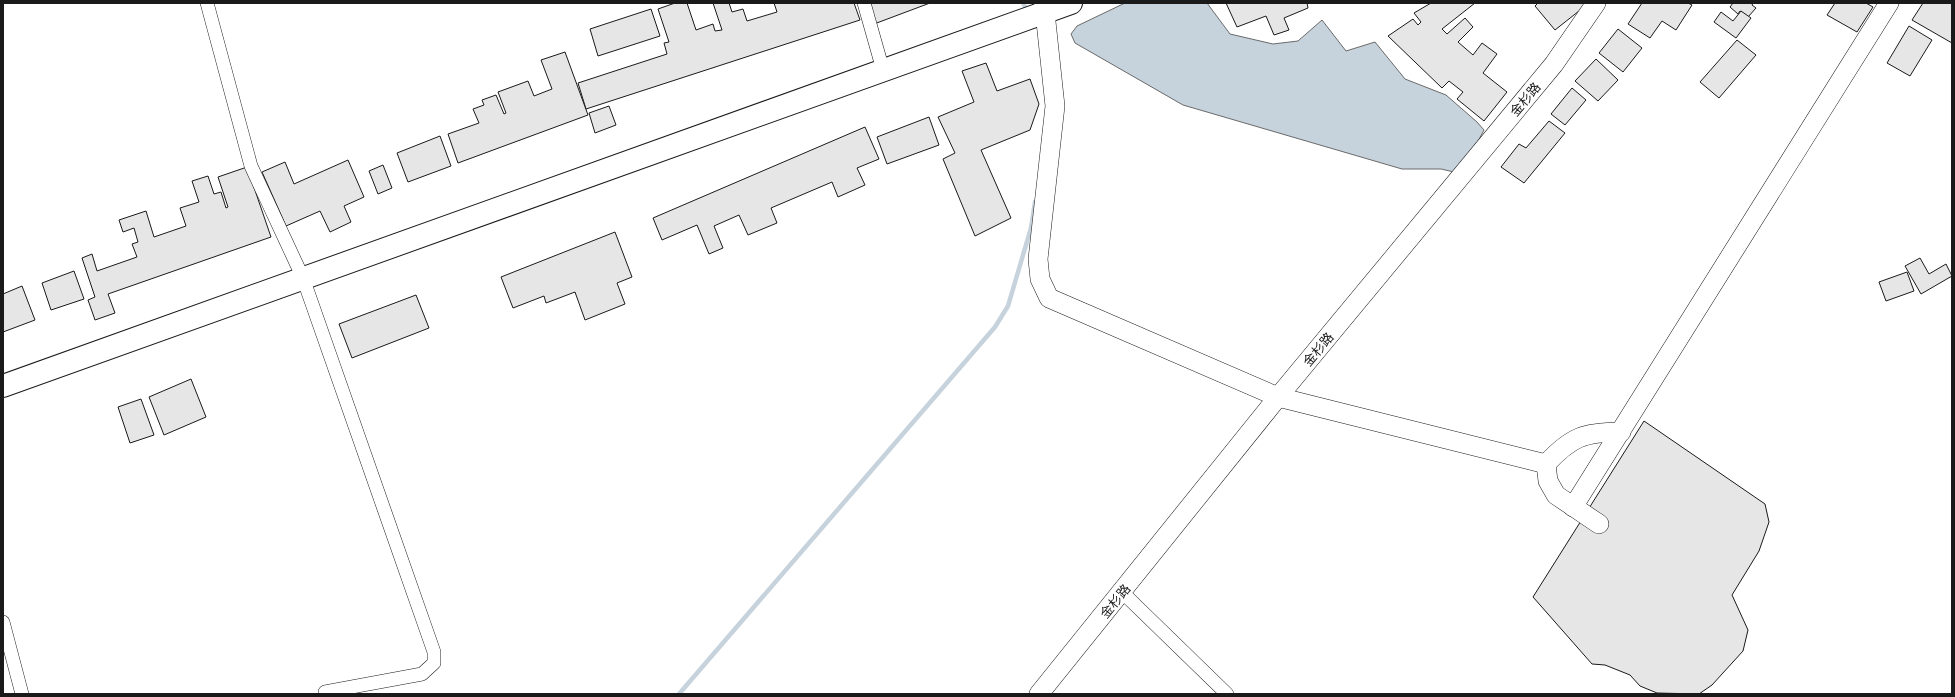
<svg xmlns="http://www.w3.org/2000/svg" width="1955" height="697" font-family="Rubik,'Noto Sans SC',sans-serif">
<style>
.water{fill:#c6d2dc;stroke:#6a6a6a}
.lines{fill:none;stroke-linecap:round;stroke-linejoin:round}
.stream{stroke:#c6d2dc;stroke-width:4.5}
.building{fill:#e6e6e6;stroke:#1a1a1a}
.street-casing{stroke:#1a1a1a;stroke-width:14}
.secondary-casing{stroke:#1a1a1a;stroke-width:20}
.highway-casing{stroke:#1a1a1a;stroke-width:24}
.street{stroke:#fff;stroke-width:13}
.secondary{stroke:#fff;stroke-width:19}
.highway{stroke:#fff;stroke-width:22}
.labels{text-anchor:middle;stroke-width:3;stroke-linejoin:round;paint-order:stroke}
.street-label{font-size:13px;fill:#1a1a1a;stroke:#fff}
</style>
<rect width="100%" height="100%" fill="#fff"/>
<polygon class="water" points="1125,3 1207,3 1230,34 1273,44 1298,41 1322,20 1346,51 1375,42 1405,79 1446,95 1477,122 1484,130 1476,145 1454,172 1441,169 1402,169 1183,105 1075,43 1071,34 1077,26"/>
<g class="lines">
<g class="stream">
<polyline points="1023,3 1028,12"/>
<polyline points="679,694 995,327 1008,306 1031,228 1035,202"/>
</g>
</g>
<g class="building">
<polygon points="675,3 687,3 696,30 713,24 715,31 722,30 713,3 729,3 732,12 743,9 747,21 777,12 774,3 854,3 860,20 586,109 578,83 667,54 664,43 669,42 658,9"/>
<polygon points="867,3 930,3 874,24"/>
<polygon points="1226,3 1307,3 1308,8 1284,18 1289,30 1274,35 1266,16 1237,27"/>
<polygon points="1431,3 1475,3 1442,29 1447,34 1465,18 1473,27 1458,42 1473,55 1482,43 1497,54 1483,73 1507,92 1484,121 1457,99 1463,92 1449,81 1442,88 1388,36 1413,19 1418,25 1421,22 1414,13"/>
<polygon points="1538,3 1589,3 1555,30 1535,6"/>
<polygon points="1642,3 1688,3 1692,5 1676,30 1662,21 1650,38 1628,24"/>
<polygon points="1733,3 1753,3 1752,5 1756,8 1748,17 1740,11 1738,14 1730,7"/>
<polygon points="1835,3 1866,3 1873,7 1857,32 1827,15"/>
<polygon points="1923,3 1952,3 1952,43 1912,20"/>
<polygon points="651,9 660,36 598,56 590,29"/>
<polygon points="1741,11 1751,18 1736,38 1714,22 1721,12 1733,21"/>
<polygon points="1909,26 1932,40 1910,76 1887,63"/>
<polygon points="1618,29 1642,48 1623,72 1599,53"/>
<polygon points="1737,40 1756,55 1719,98 1700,82"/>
<polygon points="565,52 588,115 458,163 448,134 479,123 473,109 484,105 482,100 496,95 504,114 506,113 498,92 528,81 534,96 552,89 541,60"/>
<polygon points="1596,59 1618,80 1598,101 1575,81"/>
<polygon points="986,63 997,91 1030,79 1039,104 1030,130 981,150 1011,218 975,236 943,159 955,153 938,117 974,102 962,71"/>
<polygon points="1572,88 1586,100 1565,125 1551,114"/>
<polygon points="609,106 616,125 595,133 589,113"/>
<polygon points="929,117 939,145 887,164 877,137"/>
<polygon points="1549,121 1565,133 1524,183 1501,167 1519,144 1526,148"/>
<polygon points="865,127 879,159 857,168 865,185 838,197 832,182 771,208 777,223 748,235 739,215 714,226 723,248 709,254 697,225 662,240 653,218"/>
<polygon points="440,136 451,166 408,182 397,153"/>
<polygon points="348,160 364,197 344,206 351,222 330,232 320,211 286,226 262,172 285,162 294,184"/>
<polygon points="383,165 392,188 378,194 369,171"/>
<polygon points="247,167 271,237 108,294 115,313 95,320 88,300 95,297 82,258 92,254 97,271 137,257 132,244 138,242 134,228 123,232 119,220 146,211 154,237 186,226 180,208 199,202 192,181 208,176 214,194 221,192 226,208 228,207 218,177"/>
<polygon points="615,232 632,277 617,283 625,304 585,320 575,292 546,303 544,296 513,308 501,277"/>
<polygon points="1920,258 1929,274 1946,264 1952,276 1921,294 1905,266"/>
<polygon points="74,271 84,299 51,310 42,283"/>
<polygon points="1907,272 1914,291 1886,301 1879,282"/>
<polygon points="22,286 35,320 3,332 3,294"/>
<polygon points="416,295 429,328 352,358 339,324"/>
<polygon points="191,379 206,417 164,435 149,397"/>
<polygon points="141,399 154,435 130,443 118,407"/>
<polygon points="1644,421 1765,504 1769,522 1759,551 1732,595 1748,630 1743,651 1712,685 1699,694 1657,693 1640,686 1630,675 1605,665 1592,664 1533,597"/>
</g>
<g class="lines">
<defs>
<g id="street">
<polyline points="207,3 251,166 303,278 434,652 434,663 422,674 325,692"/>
<polyline points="864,3 883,70"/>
<polyline points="1122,592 1227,694"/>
<polyline points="3,622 22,694"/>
</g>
<g id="secondary">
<polyline points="1044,3 1055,106 1038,259 1040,279 1049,298 1278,397 1546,464"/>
<polyline points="1573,507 1889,3"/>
<path d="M1599,524L1556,495L1548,481L1546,464C1571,437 1584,432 1621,432"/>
<polyline points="1039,694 1278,397 1554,64 1596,3"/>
</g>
<polyline id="highway" points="3,386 1071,3"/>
</defs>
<use href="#street" class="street-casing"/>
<use href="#secondary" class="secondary-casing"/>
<use href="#highway" class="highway-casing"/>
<use href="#street" class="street"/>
<use href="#secondary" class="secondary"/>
<use href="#highway" class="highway"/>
</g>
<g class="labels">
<g class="street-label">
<text transform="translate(1525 99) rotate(-50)" y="5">金杉路</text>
<text transform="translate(1318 349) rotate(-50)" y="5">金杉路</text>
<text transform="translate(1115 601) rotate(-51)" y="5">金杉路</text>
</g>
</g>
<rect width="1955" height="697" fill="none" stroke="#1a1a1a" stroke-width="8"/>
</svg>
